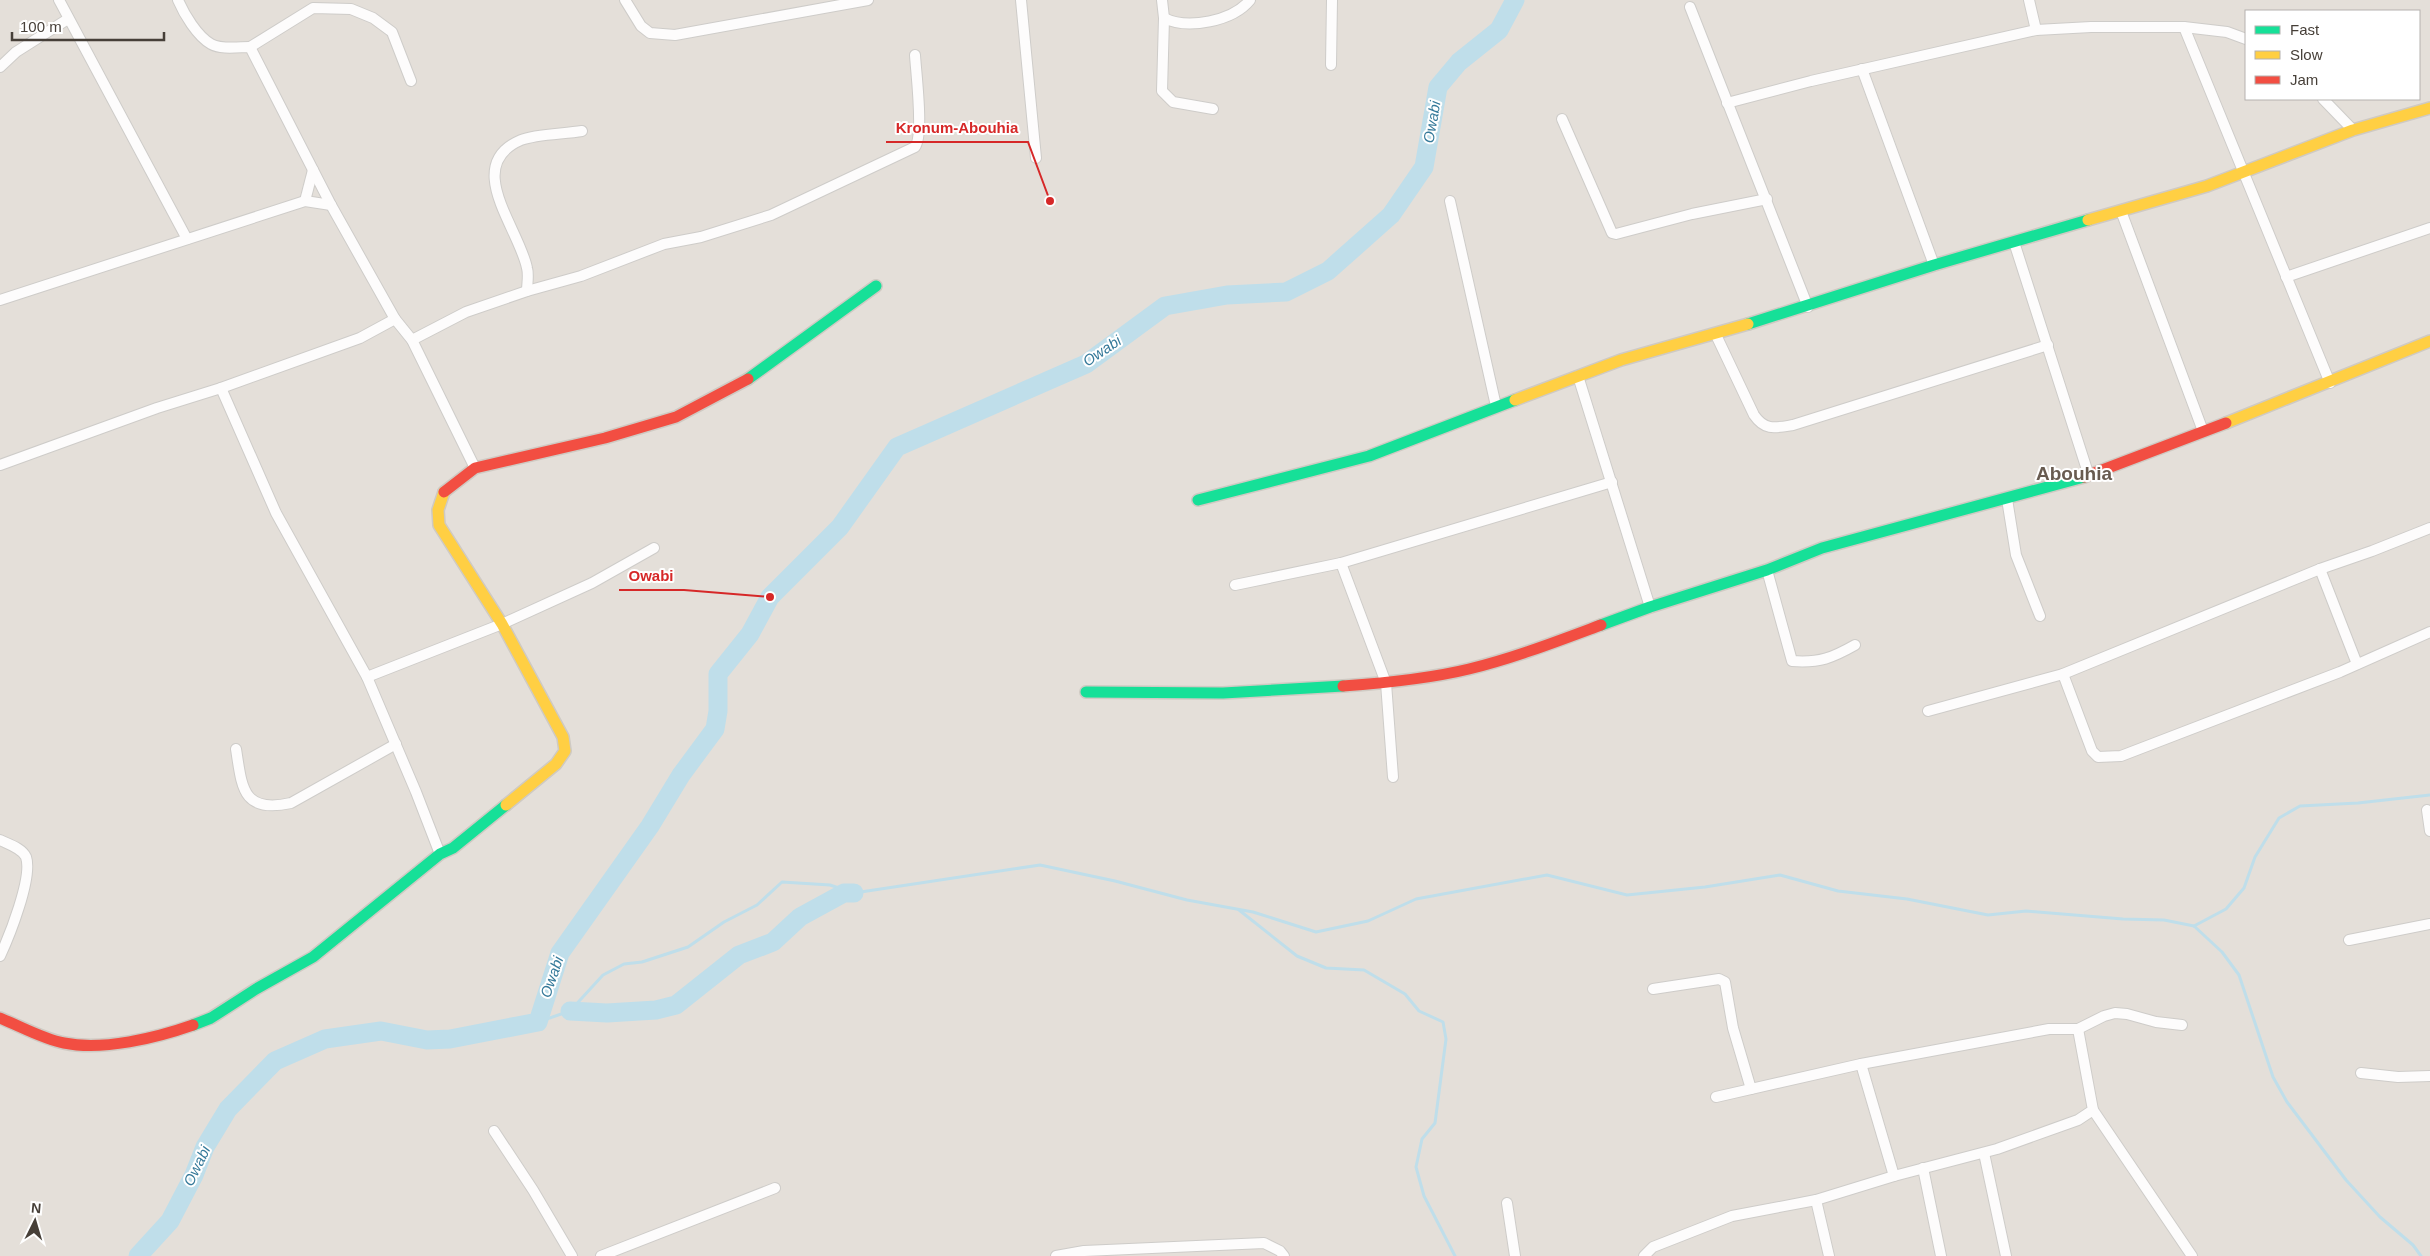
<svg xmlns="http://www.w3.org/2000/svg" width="2430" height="1256" font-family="Helvetica,sans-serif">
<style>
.residential{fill:#e4dfd9;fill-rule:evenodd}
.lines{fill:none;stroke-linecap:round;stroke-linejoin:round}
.stream{stroke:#bfdeea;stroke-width:3}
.river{stroke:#bfdeea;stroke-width:19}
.street-casing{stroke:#ceccc9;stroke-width:12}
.fast-casing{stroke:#cfcac3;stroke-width:14}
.slow-casing{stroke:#cfcac3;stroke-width:14}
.jam-casing{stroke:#cfcac3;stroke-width:14}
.street{stroke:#fdfcfc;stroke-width:10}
.fast{stroke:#16e098;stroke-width:11}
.slow{stroke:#ffcf43;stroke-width:11}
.jam{stroke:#f24e42;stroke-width:11}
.labels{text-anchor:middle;stroke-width:4;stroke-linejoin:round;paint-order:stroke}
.water-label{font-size:15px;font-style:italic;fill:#367a9a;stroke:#fff}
.district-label{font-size:19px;font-weight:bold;fill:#685b50;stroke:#fff}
.leader{fill:none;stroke:#d62828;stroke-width:2}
.callout-dot{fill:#d62828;stroke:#fff;stroke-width:2}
.callout-label{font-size:15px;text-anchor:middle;font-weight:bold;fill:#d62828;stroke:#fff;stroke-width:4;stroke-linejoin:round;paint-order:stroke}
</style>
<rect width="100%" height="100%" fill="#f1eeeb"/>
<path class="residential" d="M0,0H2430V1256H0ZM2246,11H2419V99H2246Z"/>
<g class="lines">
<g class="stream">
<polyline points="1239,910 1297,956 1326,968 1364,970 1405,994 1419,1011 1443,1022 1446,1039 1435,1123 1422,1139 1416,1167 1424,1196 1455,1256"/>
<polyline points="2194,926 2226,909 2244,888 2255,857 2279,818 2300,806 2358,803 2430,795"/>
<polyline points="538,1022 570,1011 603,975 624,964 642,962 688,947 724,922 757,905 782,882 830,885 854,893 1040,865 1115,881 1187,900 1253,912 1316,932 1368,921 1416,899 1547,875 1627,895 1705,887 1780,875 1838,891 1907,899 1988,915 2026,911 2123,919 2164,920 2194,926 2222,952 2239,975 2273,1077 2287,1102 2346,1180 2380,1217 2413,1245 2421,1256"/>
</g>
<g class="river">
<polyline points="570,1011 607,1013 656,1010 676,1005 739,955 773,942 800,917 844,893 854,893"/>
<polyline points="138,1256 170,1221 194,1175 205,1147 228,1109 275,1061 325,1039 381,1031 427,1040 450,1039 538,1022 560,953 650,826 681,775 715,729 718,711 718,674 750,634 770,597 840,527 897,447 1086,364 1165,306 1227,295 1286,292 1328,271 1391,215 1424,167 1438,87 1459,62 1499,30 1515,0"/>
</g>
<defs>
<g id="street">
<polyline points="59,0 187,239"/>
<path d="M178,0C184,14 197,36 211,44C221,50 239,47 250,47L331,205L395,319"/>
<polyline points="625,0 641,26 650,33 675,35 868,0"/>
<polyline points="1021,0 1036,158"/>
<polyline points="1162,0 1164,18 1162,91 1173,102 1213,109"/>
<polyline points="2029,0 2036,30"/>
<polyline points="1690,7 1808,307"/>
<path d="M1164,18C1188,30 1233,21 1250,0"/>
<polyline points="2184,27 2330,383"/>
<polyline points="250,47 313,8 351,9 373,18 392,32 411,81"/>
<polyline points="1331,65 1332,0"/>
<polyline points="0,67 16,52 68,19"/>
<polyline points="1862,69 1934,265"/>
<polyline points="2323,99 2353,130"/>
<polyline points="1727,103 1811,81 2036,30 2091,27 2184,27 2227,32 2246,39"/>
<polyline points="1562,119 1612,233 1616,234 1692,214 1767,199"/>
<polyline points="305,201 313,170"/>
<polyline points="1450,201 1496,406"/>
<polyline points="2121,211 2203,431"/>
<polyline points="2014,242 2089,476"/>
<polyline points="2286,277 2430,228"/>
<path d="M527,291C527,284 529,275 527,268C519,228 462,165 521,140C536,134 564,134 582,131"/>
<polyline points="0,300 305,201 331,205"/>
<path d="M1716,335L1754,415C1765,431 1775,428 1793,425L2048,345"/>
<path d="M412,340L466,312L527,291L581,276L664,244L701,237L771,215L915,147C924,135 916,73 915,55"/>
<polyline points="1578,376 1650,607"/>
<polyline points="221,388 360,338 395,319 412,340 475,468"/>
<polyline points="0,465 157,408 221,388 276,513 367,677 416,792 440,854"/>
<polyline points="2007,499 2016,555 2040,616"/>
<polyline points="1341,563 1386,683 1393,777"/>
<polyline points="2320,569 2357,664"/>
<path d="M1767,570L1792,661C1820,663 1832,658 1855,645"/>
<polyline points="1235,585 1341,563 1612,482"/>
<polyline points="2063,674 2092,751 2098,757 2121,756 2340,672 2430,632"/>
<polyline points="367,677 502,624 592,583 654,548"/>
<polyline points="1928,711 2063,674 2320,569 2372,551 2430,528"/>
<path d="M236,749C242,787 242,814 291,803L396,744"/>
<polyline points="2427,810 2430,831"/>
<path d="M0,840C8,844 22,848 26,857C33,877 9,937 0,956"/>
<polyline points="2349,940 2430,924"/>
<polyline points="1653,989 1719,979 1725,982 1733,1028 1751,1089"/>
<polyline points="1861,1064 1894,1176"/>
<polyline points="2361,1073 2398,1077 2430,1076"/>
<polyline points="1716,1097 1861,1064 2049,1029 2078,1029 2104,1016 2115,1013 2127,1014 2156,1022 2182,1025"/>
<polyline points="2093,1110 2192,1256"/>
<polyline points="494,1131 533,1190 572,1256"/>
<polyline points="1984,1153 2006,1256"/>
<polyline points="1923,1168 1941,1256"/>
<polyline points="1816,1200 1829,1256"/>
<polyline points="1507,1203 1515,1256"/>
<polyline points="601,1256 775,1188"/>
<polyline points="1056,1256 1084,1251 1264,1243 1280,1251 1284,1256"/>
<polyline points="1644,1256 1653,1247 1732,1216 1816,1200 1894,1176 1997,1149 2078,1120 2093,1110 2078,1029"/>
</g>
<g id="fast">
<polyline points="1748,324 1934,265 2088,220"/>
<polyline points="748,379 876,286"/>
<polyline points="1198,500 1369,456 1515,400"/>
<polyline points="1601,625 1650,607 1767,570 1822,548 2084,477"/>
<polyline points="1086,692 1223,693 1343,686"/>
<polyline points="193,1025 211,1018 256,989 313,957 440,854 453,848 506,805"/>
</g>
<g id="slow">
<polyline points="2088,220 2207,186 2353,130 2430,108"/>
<polyline points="1515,400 1621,360 1748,324"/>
<polyline points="2226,423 2430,341"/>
<polyline points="444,492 438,510 439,525 502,624 563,737 565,751 556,764 506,805"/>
</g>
<g id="jam">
<polyline points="2084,477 2226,423"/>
<polyline points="444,492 475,468 605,438 676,417 748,379"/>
<path d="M1343,686C1385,683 1428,679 1469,669C1514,658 1558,641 1601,625"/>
<path d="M0,1018C20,1026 43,1039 64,1043C103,1051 156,1038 193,1025"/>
</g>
</defs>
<use href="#street" class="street-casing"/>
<use href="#fast" class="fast-casing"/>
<use href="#slow" class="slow-casing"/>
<use href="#jam" class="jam-casing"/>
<use href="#street" class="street"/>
<use href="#fast" class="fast"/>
<use href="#slow" class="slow"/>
<use href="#jam" class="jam"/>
</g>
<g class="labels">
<g class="water-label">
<text transform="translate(1432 122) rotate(-80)" y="5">Owabi</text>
<text transform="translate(1102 351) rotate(-34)" y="5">Owabi</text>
<text transform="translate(552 977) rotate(-71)" y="5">Owabi</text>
<text transform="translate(197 1166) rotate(-64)" y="5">Owabi</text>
</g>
<g class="district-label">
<text x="2074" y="480">Abouhia</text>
</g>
</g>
<path class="leader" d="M1050 201L1028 142H886M770 597L684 590H619"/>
<g class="callout-dot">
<circle cx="1050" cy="201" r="5"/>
<circle cx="770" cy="597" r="5"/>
</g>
<g class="callout-label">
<text x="957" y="133">Kronum-Abouhia</text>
<text x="651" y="581">Owabi</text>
</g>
<rect x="2245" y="10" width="175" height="90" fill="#ffffff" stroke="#b5b2af"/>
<rect x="2255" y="26" width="25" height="8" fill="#16e098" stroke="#b5b2af"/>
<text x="2290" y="35" font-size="15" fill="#463f38">Fast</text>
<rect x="2255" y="51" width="25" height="8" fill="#ffcf43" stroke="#b5b2af"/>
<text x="2290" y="60" font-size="15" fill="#463f38">Slow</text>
<rect x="2255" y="76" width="25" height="8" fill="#f24e42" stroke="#b5b2af"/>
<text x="2290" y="85" font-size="15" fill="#463f38">Jam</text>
<g transform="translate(35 1221) rotate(5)" stroke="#ffffff" stroke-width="4" paint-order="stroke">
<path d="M0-4L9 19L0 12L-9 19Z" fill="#463f38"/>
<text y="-8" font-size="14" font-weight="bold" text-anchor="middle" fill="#463f38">N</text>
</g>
<path d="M12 32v8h152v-8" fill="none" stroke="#463f38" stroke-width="2.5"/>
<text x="20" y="32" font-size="15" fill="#463f38" stroke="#ffffff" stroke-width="4" paint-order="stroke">100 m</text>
</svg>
